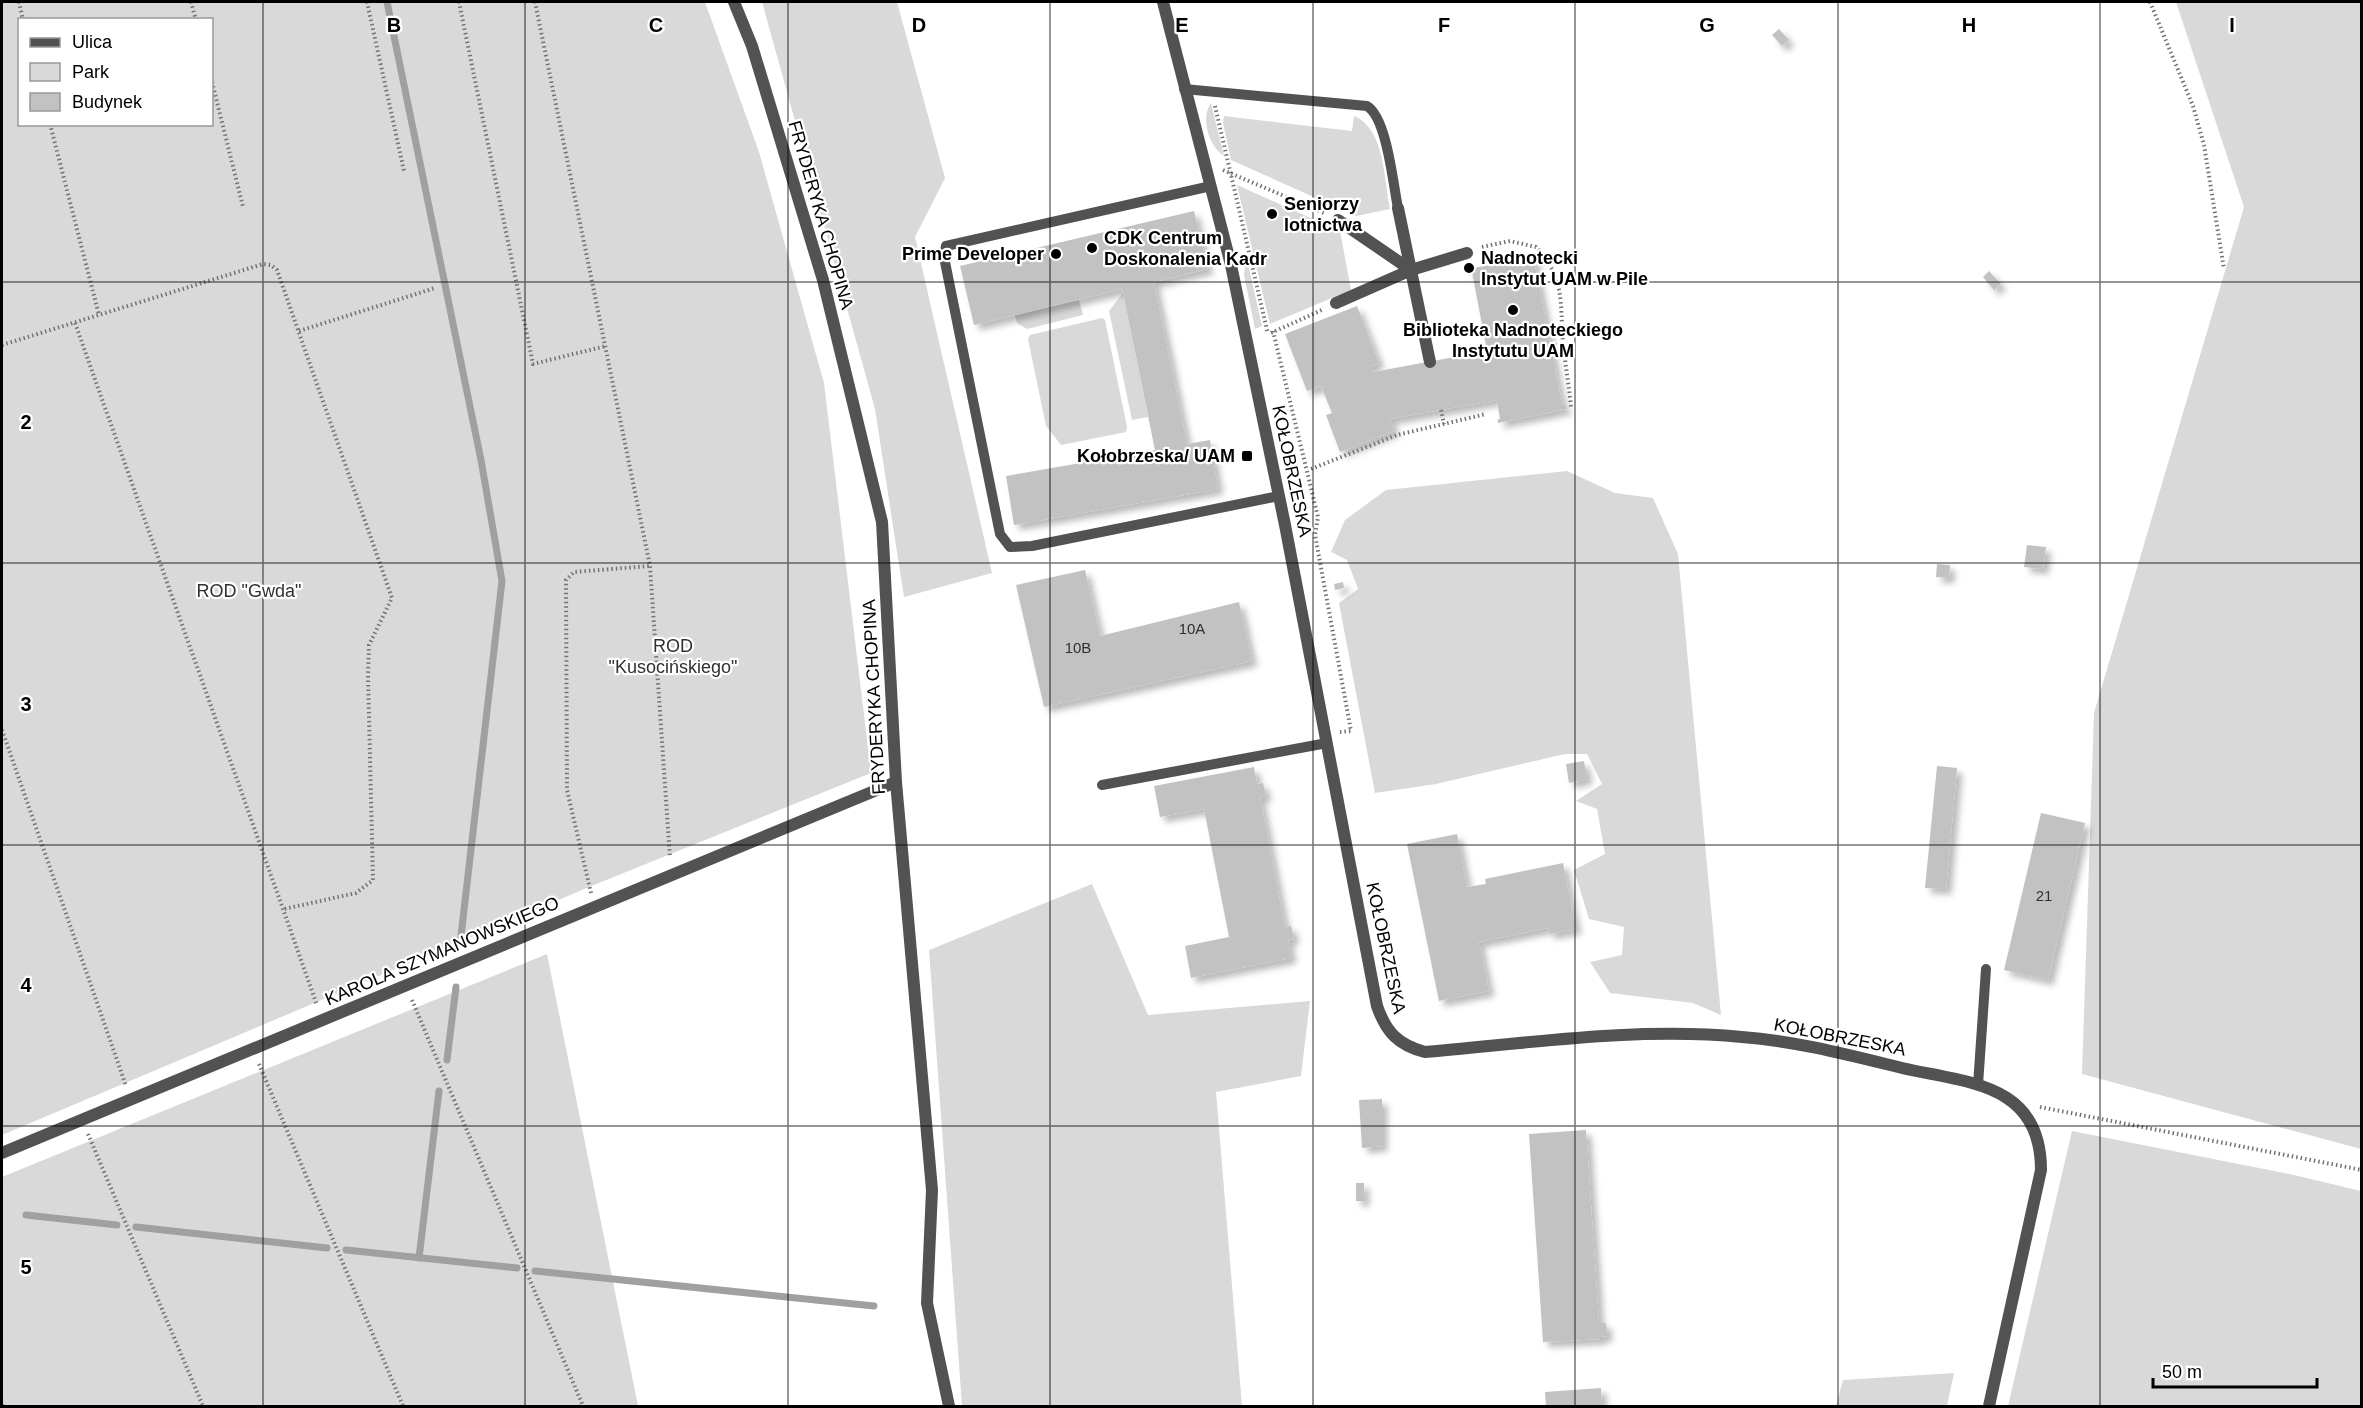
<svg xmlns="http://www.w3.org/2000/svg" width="2363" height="1408" font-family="Helvetica,sans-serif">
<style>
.green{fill:#d9d9d9;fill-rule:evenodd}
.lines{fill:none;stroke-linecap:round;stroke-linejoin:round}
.stream{stroke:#a0a0a0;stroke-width:7}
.building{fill:#c2c2c2;filter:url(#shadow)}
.path{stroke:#747474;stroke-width:4;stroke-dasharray:1.5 3;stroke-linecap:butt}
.service{stroke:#525252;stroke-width:10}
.pedestrian{stroke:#525252;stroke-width:12}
.minor{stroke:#525252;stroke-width:12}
.grid{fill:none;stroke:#000;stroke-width:1.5;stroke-opacity:0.55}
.poi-dot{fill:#000;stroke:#fff;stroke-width:2}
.labels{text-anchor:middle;stroke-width:4.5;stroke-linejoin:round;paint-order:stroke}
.number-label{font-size:15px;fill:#303030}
.poi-label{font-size:18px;font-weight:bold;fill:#000;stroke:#fff;text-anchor:start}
.street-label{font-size:18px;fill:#000;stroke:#fff}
.park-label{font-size:18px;fill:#303030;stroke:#fff}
.grid-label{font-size:20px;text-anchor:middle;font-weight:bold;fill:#000;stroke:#fff;stroke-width:4.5;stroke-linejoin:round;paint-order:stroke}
</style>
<defs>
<filter id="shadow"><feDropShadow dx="5.5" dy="5.5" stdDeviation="3" flood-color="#0004"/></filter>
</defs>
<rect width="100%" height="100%" fill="#fff"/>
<g class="green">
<path d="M2,2H705L759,152L824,383L871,773L589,887L2,1135ZM20,20H212V124H20Z"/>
<polygon points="762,2 897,2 945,178 915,237 992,573 904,597 875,409"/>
<polygon points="2176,2 2361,2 2361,1149 2082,1074 2094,713 2244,207"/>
<path d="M1211,103L1224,156C1209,147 1200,118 1211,103Z"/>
<path d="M1224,116L1352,131L1354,116C1385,128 1384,181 1390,209L1356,216L1231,160L1223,123Z"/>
<polygon points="1237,185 1340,231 1351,290 1270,324"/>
<polygon points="1246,255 1262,326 1255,329 1244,275"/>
<polygon points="1123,293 1148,417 1132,420 1109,311"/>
<polygon points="1079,300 1083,315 1027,329 1017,323 1015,315"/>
<polygon points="1102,318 1105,320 1127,427 1126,432 1061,445 1046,426 1028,339 1030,335"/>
<polygon points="1567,471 1615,493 1653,498 1678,554 1721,1015 1693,1003 1610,993 1590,962 1622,955 1624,927 1589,919 1574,870 1605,854 1597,809 1576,801 1602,784 1587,754 1565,754 1436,784 1375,793 1339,603 1358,589 1347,560 1331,552 1345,520 1386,490"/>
<polygon points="1092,884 1148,1015 1310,1001 1301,1076 1216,1092 1242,1406 962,1406 929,950"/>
<polygon points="547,954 638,1406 2,1406 2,1177"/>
<polygon points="2072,1131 2294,1175 2361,1191 2361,1406 2008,1406"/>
<polygon points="1954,1373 1947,1406 1836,1406 1843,1380"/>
</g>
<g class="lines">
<g class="stream">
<polyline points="387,2 481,460 502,581 461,936"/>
<polyline points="447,1060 456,987"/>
<polyline points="26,1215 117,1225"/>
<polyline points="136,1227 327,1248"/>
<polyline points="346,1250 517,1268"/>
<polyline points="419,1258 439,1091"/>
<polyline points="535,1271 874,1306"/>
</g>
</g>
<g class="building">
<polygon points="1779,29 1789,40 1782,46 1772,35"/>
<polygon points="1194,211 1208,269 1154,282 1187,444 1210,440 1218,489 1014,525 1006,476 1155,450 1123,293 1122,289 974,325 960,266"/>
<polygon points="1537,256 1537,260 1534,260 1558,384 1563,406 1566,406 1567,409 1498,423 1498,419 1500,419 1497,400 1390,419 1394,431 1340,452 1326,415 1332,413 1321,386 1307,391 1285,334 1357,306 1379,363 1370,367 1373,372 1487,351 1472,272 1469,273 1468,269"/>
<polygon points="1989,271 2001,284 1994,290 1983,277"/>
<polygon points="2027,545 2046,547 2043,569 2024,567"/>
<polygon points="1937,564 1950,565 1949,578 1936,577"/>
<polygon points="1085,570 1100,636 1239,602 1252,661 1044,707 1016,585"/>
<polygon points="1343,582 1344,588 1335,590 1334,584"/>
<polygon points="1584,761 1587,779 1569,783 1566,764"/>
<polygon points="1937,766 1957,768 1946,889 1925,888"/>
<polygon points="1254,767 1257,784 1263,783 1266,796 1260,797 1285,927 1291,926 1294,939 1288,940 1291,958 1191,978 1185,946 1229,937 1204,809 1160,817 1154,786"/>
<polygon points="2041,813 2085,823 2048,980 2004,970"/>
<polygon points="1457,834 1467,887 1486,884 1485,879 1563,863 1576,929 1549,934 1548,928 1479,942 1489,991 1439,1001 1407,844"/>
<polygon points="1382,1099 1382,1146 1362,1148 1359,1100"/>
<polygon points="1586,1130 1599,1323 1606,1323 1607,1336 1600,1337 1600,1339 1543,1342 1529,1134"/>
<rect x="1356" y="1183" width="8" height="18"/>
<polygon points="1601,1388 1602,1406 1546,1406 1545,1392"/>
</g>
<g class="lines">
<g class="path">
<polyline points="19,2 23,20"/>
<polyline points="191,2 196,20"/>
<polyline points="367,2 404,171"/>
<polyline points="459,2 533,364 606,346"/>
<polyline points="535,2 650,566 670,858"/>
<polyline points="2150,2 2193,106 2204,145 2224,269"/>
<polyline points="212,82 243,207"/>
<polyline points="1215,106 1268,334"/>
<polyline points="50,124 99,315"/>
<polyline points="1223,170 1324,213"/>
<path d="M1482,247L1510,241L1536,247C1565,278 1560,302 1563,342C1565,364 1569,385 1571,407"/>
<polyline points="75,323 317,1005"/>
<polyline points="299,331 435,288"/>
<polyline points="1273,331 1318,517 1315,535 1351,731 1340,732"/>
<polyline points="1271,333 1322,310"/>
<polyline points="2,345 263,264 271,265 277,270 392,598 369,645 368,675 373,880 356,893 284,909"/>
<polyline points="1551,346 1563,344"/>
<polyline points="1441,410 1444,424"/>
<polyline points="1311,469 1397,435 1486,414"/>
<polyline points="2,730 126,1086"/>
<polyline points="591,893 567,790 566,580 574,572 650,566"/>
<polyline points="412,1000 583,1406"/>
<polyline points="259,1064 403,1406"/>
<polyline points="2040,1107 2362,1170"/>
<polyline points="88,1134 203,1406"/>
<polyline points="2,1404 2,1406"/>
</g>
<g class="service">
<path d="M1184,89L1367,106C1387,118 1393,184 1398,208"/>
<polyline points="1211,186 946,246 944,257 1000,534 1010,547 1032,546 1279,496"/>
<polyline points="1102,785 1327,743"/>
<polyline points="1978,1085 1986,969"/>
</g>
<g class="pedestrian">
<polyline points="1398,208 1430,362"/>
<polyline points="1338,220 1411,270"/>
<polyline points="1336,303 1411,270 1467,253"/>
</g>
<g class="minor">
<polyline points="734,2 752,46 823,280 882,522 896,782 932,1190 927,1303 949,1406"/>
<path d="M1163,2L1231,265L1285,525L1377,1006C1386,1032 1398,1045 1425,1052C1530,1043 1637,1027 1742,1037C1796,1041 1849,1055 1902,1068C1968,1083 2041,1083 2041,1170L1989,1406"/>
<polyline points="2,1153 896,782"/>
</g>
</g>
<path class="grid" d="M263,2V1406M525,2V1406M788,2V1406M1050,2V1406M1313,2V1406M1575,2V1406M1838,2V1406M2100,2V1406M2,282H2362M2,563H2362M2,845H2362M2,1126H2362"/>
<g class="poi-dot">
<circle cx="1272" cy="214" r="6"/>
<circle cx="1092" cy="248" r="6"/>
<circle cx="1056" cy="254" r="6"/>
<circle cx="1469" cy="268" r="6"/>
<circle cx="1513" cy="310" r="6"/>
<rect x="1241" y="450" width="12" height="12" rx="3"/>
</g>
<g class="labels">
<g class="number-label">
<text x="1192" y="634">10A</text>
<text x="1078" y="653">10B</text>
<text x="2044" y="901">21</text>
</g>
<g class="poi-label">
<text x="1284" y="210">Seniorzy<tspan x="1284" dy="21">lotnictwa</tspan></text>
<text x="1104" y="244">CDK Centrum<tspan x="1104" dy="21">Doskonalenia Kadr</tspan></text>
<text x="1044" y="260" text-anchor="end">Prime Developer</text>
<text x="1481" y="264">Nadnotecki<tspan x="1481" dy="21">Instytut UAM w Pile</tspan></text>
<text x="1513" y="336" text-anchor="middle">Biblioteka Nadnoteckiego<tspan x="1513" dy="21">Instytutu UAM</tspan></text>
<text x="1235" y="462" text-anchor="end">Kołobrzeska/ UAM</text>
</g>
<g class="street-label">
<text transform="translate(821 215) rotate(74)" y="6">FRYDERYKA CHOPINA</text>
<text transform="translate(1292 471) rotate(78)" y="6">KOŁOBRZESKA</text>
<text transform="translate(874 697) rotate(-93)" y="6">FRYDERYKA CHOPINA</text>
<text transform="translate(1386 948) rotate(78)" y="6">KOŁOBRZESKA</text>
<text transform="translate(442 951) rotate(-23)" y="6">KAROLA SZYMANOWSKIEGO</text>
<text transform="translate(1840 1037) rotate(11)" y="6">KOŁOBRZESKA</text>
</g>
<g class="park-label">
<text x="249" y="597">ROD "Gwda"</text>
<text x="673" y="652">ROD<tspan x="673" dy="21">"Kusocińskiego"</tspan></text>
</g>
</g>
<g class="grid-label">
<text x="394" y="32">B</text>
<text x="656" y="32">C</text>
<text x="919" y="32">D</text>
<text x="1182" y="32">E</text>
<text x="1444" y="32">F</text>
<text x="1707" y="32">G</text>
<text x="1969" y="32">H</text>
<text x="2232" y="32">I</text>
<text x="26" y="429">2</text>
<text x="26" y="711">3</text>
<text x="26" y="992">4</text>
<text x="26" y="1274">5</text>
</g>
<rect width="2363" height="1408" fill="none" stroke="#000000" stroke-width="6"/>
<rect x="18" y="18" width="195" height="108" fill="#ffffff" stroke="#999999" stroke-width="1.5"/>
<rect x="30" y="38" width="30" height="9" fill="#525252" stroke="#999999" stroke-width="1.5"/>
<text x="72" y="48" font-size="18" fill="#000000">Ulica</text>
<rect x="30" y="63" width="30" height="18" fill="#d9d9d9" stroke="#999999" stroke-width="1.5"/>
<text x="72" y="78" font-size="18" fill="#000000">Park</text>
<rect x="30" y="93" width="30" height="18" fill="#c2c2c2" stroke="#999999" stroke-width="1.5"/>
<text x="72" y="108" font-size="18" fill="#000000">Budynek</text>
<path d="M2153 1378v9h164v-9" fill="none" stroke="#000000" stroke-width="3"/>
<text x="2162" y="1378" font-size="18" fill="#000000" stroke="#ffffff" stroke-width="4.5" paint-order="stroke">50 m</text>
</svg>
